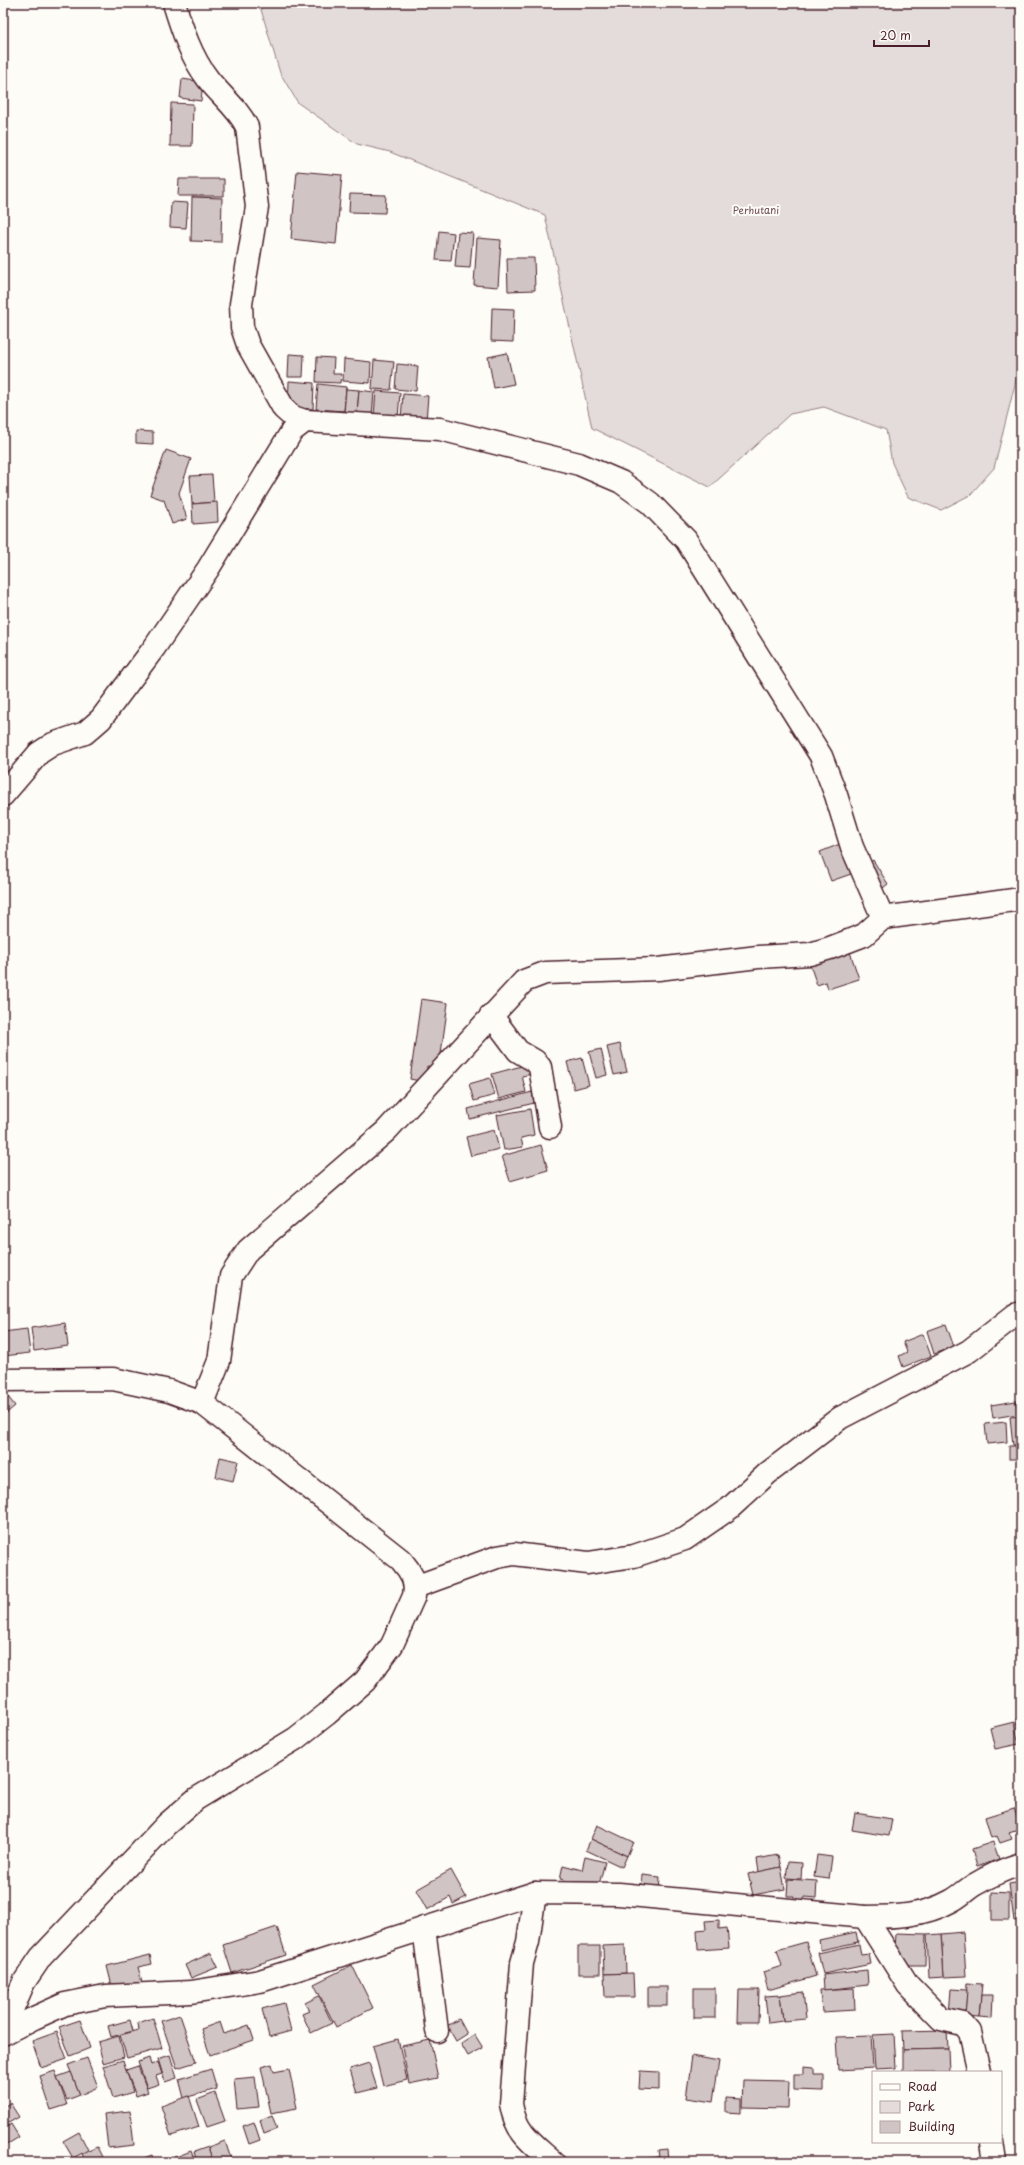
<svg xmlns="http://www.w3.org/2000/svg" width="1024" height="2165" font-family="'Playpen Sans',sans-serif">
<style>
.green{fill:#e3dcda;stroke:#967e82}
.building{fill:#d0c5c4;stroke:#4a1f2b}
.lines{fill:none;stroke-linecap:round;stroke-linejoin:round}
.minor-casing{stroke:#4a1f2b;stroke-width:25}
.minor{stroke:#fdfcf7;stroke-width:22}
.labels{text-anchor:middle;stroke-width:4;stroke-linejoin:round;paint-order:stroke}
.park-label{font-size:10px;fill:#704e57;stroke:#fdfcf7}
</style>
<rect width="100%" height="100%" fill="#fdfcf7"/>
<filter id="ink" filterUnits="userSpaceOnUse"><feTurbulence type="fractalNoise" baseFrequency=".025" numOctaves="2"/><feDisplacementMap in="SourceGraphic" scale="8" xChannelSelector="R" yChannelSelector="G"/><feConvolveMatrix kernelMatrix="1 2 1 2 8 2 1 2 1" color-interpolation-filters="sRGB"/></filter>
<g filter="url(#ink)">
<polygon class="green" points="259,3 1021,3 1021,360 994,468 970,495 941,510 908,497 892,463 886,430 824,407 790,414 710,487 592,428 545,215 390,152 357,144 298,103 280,73"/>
<g class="building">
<polygon points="182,79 203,82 201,101 180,98"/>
<polygon points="171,103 193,104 192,146 170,146"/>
<polygon points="297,171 342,175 336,244 291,239"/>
<polygon points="179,179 224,179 224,196 178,196"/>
<polygon points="350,194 386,195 385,213 349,212"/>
<polygon points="192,197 222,198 221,242 191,241"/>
<polygon points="171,202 188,203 186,228 170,227"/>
<polygon points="439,231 454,233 451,261 436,260"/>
<polygon points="458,232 473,233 470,268 455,267"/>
<polygon points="477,238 501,240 498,287 474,285"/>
<polygon points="507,258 534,258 535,290 508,291"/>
<polygon points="492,308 514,309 513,342 491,341"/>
<polygon points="507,353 514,384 494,388 488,357"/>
<polygon points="289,354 304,355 303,377 288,377"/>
<polygon points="317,357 334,358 333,374 341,374 340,383 316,382"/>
<polygon points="344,359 371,362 370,383 343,381"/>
<polygon points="374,360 394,362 391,390 372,389"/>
<polygon points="397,364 418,366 416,391 395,389"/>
<polygon points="289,381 314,383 313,409 288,408"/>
<polygon points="318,384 346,387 344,411 316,409"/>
<polygon points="346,389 359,390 357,414 344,413"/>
<polygon points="359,390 374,392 372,416 357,414"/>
<polygon points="376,391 400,393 398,418 374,416"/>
<polygon points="403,394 428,396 426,421 401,418"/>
<polygon points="136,431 153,432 153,444 136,443"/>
<polygon points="166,450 191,459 179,493 187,519 172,524 164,500 150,495"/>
<polygon points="212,475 214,502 192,504 190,476"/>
<polygon points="217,502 218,522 193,524 192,504"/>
<polygon points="840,844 851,874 831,881 820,852"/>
<polygon points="873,860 888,884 879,891 863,867"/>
<polygon points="849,949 859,979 828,989 826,982 817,985 809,962"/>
<polygon points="421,999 448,1003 439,1068 427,1066 425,1082 410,1079"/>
<polygon points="620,1044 627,1072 614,1075 607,1047"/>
<polygon points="601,1049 607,1075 596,1078 589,1052"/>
<polygon points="582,1058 589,1085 574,1089 567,1062"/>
<polygon points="529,1064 532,1074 522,1076 526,1092 499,1099 492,1074"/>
<polygon points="490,1078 495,1095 474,1101 469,1084"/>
<polygon points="532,1092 534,1103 470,1119 468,1109"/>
<polygon points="530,1109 534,1135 521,1138 523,1147 504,1150 497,1115"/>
<polygon points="494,1130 499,1149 471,1156 466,1137"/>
<polygon points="541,1145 548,1170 510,1181 502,1156"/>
<polygon points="65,1323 68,1346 34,1351 31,1328"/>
<polygon points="946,1324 954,1347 934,1354 927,1331"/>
<polygon points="27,1329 30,1353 3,1356 3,1332"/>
<polygon points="923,1334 931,1356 903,1367 899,1356 907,1352 903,1342"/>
<polygon points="6,1394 15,1406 3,1416 3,1397"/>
<polygon points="1016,1401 1021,1401 1021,1414 1018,1414"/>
<polygon points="1016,1401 1018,1414 993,1418 991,1405"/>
<polygon points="1021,1416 1021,1445 1013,1445 1010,1417"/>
<polygon points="1006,1422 1007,1442 987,1444 985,1424"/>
<rect x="1009" y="1446" width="12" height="13"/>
<polygon points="220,1457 238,1461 233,1481 216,1477"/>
<polygon points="1021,1718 1021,1740 1016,1719"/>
<polygon points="1014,1722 1019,1744 995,1749 990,1728"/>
<polygon points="1021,1801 1021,1819 1016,1803"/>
<polygon points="1014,1808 1021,1828 1009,1832 1012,1839 1000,1843 997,1836 991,1838 985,1817"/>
<polygon points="855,1813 892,1819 889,1836 852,1830"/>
<polygon points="597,1825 633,1842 627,1856 591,1839"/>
<polygon points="591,1839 627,1856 622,1867 586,1850"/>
<polygon points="993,1842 999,1859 977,1867 972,1849"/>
<polygon points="778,1855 781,1867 759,1872 757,1859"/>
<polygon points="817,1855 832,1857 829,1879 814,1877"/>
<polygon points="585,1857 605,1862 598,1888 560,1879 563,1865 582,1870"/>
<polygon points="788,1862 802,1863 801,1879 786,1878"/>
<polygon points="781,1867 785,1889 753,1895 748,1874"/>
<polygon points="451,1870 466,1897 453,1904 450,1897 427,1910 416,1890"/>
<polygon points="642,1875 660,1877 659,1889 641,1888"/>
<polygon points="788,1879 817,1881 816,1898 804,1897 804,1904 794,1903 794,1896 787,1896"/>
<polygon points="1021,1882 1021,1920 1014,1921 1009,1884"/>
<polygon points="992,1892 1009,1893 1009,1920 992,1920"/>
<polygon points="719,1920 719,1929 727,1928 729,1948 698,1950 697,1930 706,1929 705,1921"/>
<polygon points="277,1927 286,1955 232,1973 223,1945"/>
<polygon points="856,1932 858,1942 821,1950 819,1940"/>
<polygon points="963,1932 966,1976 944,1977 941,1934"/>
<polygon points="896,1933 926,1934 925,1965 894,1965"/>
<polygon points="941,1934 944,1977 929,1978 927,1935"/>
<polygon points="806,1942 816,1976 768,1990 763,1972 782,1966 777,1950"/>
<polygon points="859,1944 861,1955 869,1954 871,1964 823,1974 818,1953"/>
<polygon points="625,1945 626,1973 604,1974 603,1946"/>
<rect x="578" y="1946" width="22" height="28"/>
<polygon points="211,1953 218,1967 191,1978 185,1965"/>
<polygon points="150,1955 152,1964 138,1967 143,1987 114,1994 107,1966"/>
<polygon points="352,1965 373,2008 336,2027 314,1984"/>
<polygon points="867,1970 868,1985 824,1990 823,1975"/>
<polygon points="633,1973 634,1997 605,1997 604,1974"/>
<polygon points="967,1983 982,1984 979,2017 965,2016"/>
<rect x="648" y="1987" width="19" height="19"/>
<rect x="694" y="1988" width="21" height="30"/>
<polygon points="854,1988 855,2010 822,2012 820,1990"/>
<polygon points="951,1989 967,1990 965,2016 949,2015"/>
<polygon points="739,1990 759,1990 758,2022 738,2022"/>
<polygon points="803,1992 806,2019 783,2021 780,1995"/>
<polygon points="780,1995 783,2021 768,2023 765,1996"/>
<polygon points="981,1995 993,1995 992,2018 979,2017"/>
<polygon points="319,1996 332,2023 311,2033 302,2014 309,2011 305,2003"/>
<polygon points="284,2003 291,2031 269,2037 262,2009"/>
<polygon points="180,2015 196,2062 177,2068 161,2021"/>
<polygon points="153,2018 162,2048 127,2058 120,2035 139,2030 138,2023"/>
<polygon points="459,2019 467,2034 456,2041 447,2026"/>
<polygon points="80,2020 90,2048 70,2056 59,2027"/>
<polygon points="130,2020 133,2031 111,2037 108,2026"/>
<polygon points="220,2022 224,2034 249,2025 254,2040 210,2055 201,2029"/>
<polygon points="947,2030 948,2049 903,2050 902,2031"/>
<polygon points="57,2032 67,2059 41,2068 32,2041"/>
<polygon points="894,2034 896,2068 875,2069 873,2035"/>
<polygon points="475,2035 483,2048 468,2056 461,2044"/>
<polygon points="119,2036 124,2057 103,2063 98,2042"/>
<polygon points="871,2036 873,2068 838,2070 836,2037"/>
<polygon points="398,2039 407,2080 383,2086 373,2046"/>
<polygon points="430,2040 438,2078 409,2084 402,2046"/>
<polygon points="948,2049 949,2072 903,2072 903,2050"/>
<polygon points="170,2055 177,2078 165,2082 158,2059"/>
<polygon points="692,2056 719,2061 713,2102 686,2098"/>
<polygon points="87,2058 98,2087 80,2095 68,2065"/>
<polygon points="149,2058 151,2065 158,2062 162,2074 156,2076 159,2084 147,2088 138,2062"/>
<polygon points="123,2060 133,2092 113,2098 103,2066"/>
<polygon points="369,2063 377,2088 357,2093 350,2069"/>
<polygon points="272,2064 274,2072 289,2069 297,2108 271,2113 261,2067"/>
<polygon points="138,2066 148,2092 136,2096 126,2070"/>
<polygon points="804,2066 814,2067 814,2074 824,2074 824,2091 794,2090 794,2074 804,2074"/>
<polygon points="211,2069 217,2089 184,2098 179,2079"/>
<polygon points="55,2071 67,2105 51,2110 40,2076"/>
<polygon points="640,2071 659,2072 659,2090 639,2089"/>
<polygon points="71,2072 80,2095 67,2100 57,2077"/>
<polygon points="255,2077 259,2107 237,2109 234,2079"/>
<polygon points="743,2080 789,2081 788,2108 742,2107"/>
<polygon points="215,2093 225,2121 207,2127 197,2100"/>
<polygon points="189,2096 199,2127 171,2136 161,2106"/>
<polygon points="726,2098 741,2099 741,2113 726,2112"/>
<polygon points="10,2103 19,2117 3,2126 3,2107"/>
<polygon points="130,2111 134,2145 108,2148 104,2114"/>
<polygon points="272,2115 277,2129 264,2134 260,2120"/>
<polygon points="254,2122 260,2140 249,2144 243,2126"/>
<polygon points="11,2124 19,2137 3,2147 3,2129"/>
<polygon points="79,2132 88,2150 73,2158 63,2141"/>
<polygon points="225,2141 232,2162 213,2162 208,2147"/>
<polygon points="97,2147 102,2157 86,2162 82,2154"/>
<polygon points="208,2147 213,2162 197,2162 194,2152"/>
<polygon points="667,2149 668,2162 650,2162 650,2158 659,2157 658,2150"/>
<polygon points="191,2151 195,2162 163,2162"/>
<polygon points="152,2155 154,2162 134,2162"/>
</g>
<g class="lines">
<defs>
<g id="minor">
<path d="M174,3C182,29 191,57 208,79C220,95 238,108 247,127L257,207L241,304L242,327L248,345L284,409L293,417L305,421"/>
<polyline points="3,795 39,753 53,744 85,733 101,719 154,648 208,569 292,431 305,421 440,429 579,464 621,482 650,503 686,540 821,756 836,795 852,847 883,918"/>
<polyline points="491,1015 518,1051 535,1061 540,1067 550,1127"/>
<polyline points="3,1380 113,1379 169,1391 202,1403 401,1560 408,1569 413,1578 415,1587 414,1596 392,1645 365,1681 327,1714 295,1739 196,1799 167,1824 41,1957 24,1982 3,2030"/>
<polyline points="202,1403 219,1361 231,1276 248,1250 386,1131 524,981 545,973 658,969 758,957 810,954 830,948 864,935 883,918 1021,899"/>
<polyline points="415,1587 497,1557 514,1554 588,1563 634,1556 685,1539 730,1508 768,1473 840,1418 969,1351 1015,1315 1021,1313"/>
<path d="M535,1893L528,1942L522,1963L511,2104C516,2134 532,2143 553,2162"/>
<polyline points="865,1917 908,1985 941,2019 963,2024 970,2032 979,2072"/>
<polyline points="424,1928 437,2031"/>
<path d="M3,2034L34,2018L65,2004L105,1996L191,1992L260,1981L535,1893L619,1894L865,1917C895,1917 924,1916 951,1901C959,1897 966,1890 974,1885C989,1876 1004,1869 1021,1864"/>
<polyline points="992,2142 995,2162"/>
</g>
</defs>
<use href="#minor" class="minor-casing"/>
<use href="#minor" class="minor"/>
</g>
</g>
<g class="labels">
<g class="park-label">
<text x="756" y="214">Perhutani</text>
</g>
</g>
<rect width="1024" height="2165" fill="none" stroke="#fdfcf7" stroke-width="16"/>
<rect x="8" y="8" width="1008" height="2149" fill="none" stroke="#4a1f2b" stroke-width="1.5" filter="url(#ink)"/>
<rect x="872" y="2071" width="130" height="72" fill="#fdfcf7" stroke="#b5a4a5"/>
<rect x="880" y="2084" width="20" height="6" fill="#fdfcf7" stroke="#b5a4a5"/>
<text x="908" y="2091" font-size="12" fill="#4a1f2b">Road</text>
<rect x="880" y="2101" width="20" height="12" fill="#e3dcda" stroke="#b5a4a5"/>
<text x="908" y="2111" font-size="12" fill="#4a1f2b">Park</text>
<rect x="880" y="2121" width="20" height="12" fill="#d0c5c4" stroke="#b5a4a5"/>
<text x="908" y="2131" font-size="12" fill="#4a1f2b">Building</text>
<path d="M874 40v6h55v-6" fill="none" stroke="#4a1f2b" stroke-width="2"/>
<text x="880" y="40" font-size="12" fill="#4a1f2b" stroke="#fdfcf7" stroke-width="3" paint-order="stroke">20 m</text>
</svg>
